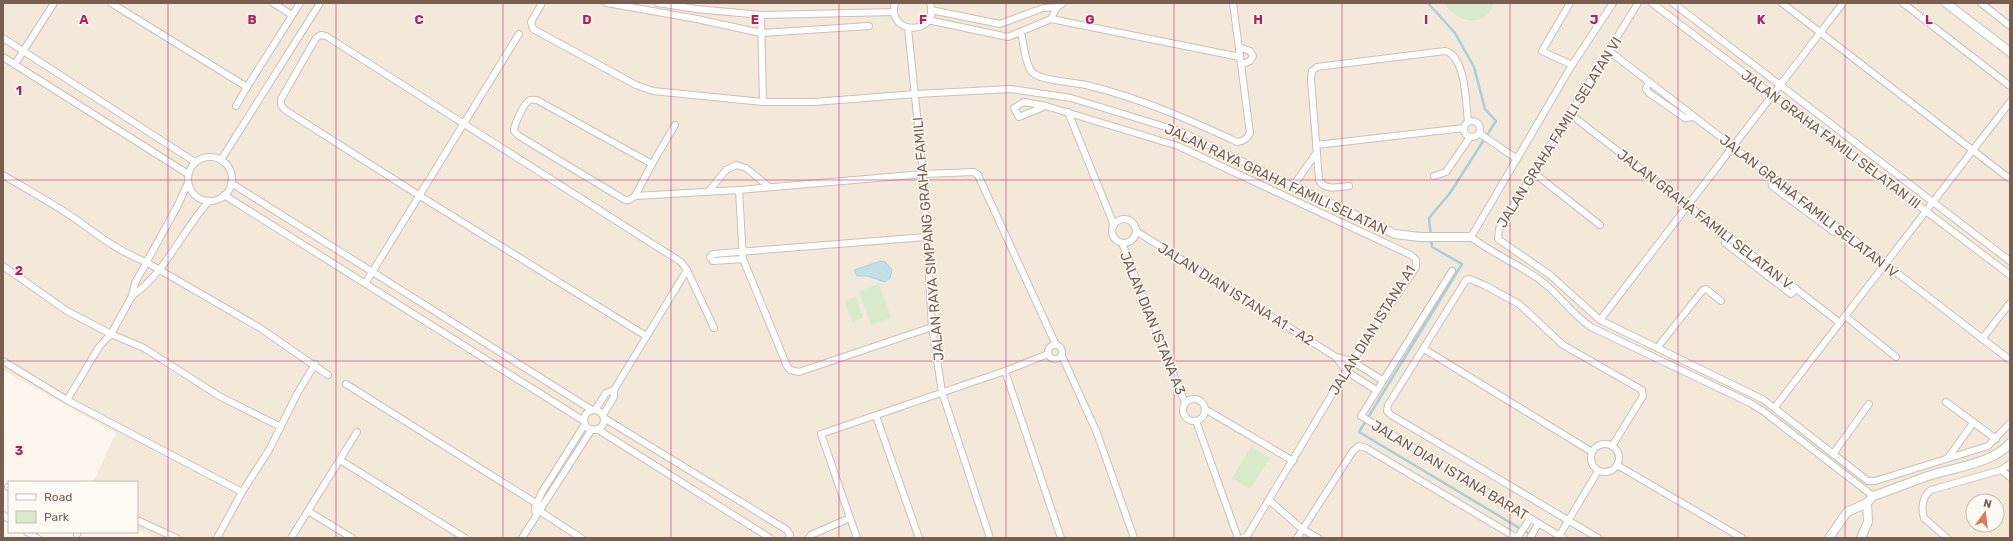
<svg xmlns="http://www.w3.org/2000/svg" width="2013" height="541" font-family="Rubik,sans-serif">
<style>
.residential{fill:#f3e9db;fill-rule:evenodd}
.green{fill:#d7eacb}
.water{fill:#c1dfe5;stroke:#a8ced6}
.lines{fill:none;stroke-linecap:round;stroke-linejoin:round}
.stream{stroke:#a8ced6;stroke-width:2.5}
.minor-casing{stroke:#cebfb2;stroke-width:8}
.tertiary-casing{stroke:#cebfb2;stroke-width:10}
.minor{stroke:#fff;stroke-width:6}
.tertiary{stroke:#fff;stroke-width:8}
.grid{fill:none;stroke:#c2185b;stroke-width:1;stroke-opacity:0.55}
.labels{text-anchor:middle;stroke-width:3;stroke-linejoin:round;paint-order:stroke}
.street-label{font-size:14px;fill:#775e50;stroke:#fefaf3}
.grid-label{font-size:13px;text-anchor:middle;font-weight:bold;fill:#c2185b;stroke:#fefaf3;stroke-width:3;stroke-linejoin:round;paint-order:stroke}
</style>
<rect width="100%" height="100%" fill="#fcf6ec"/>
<path class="residential" d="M3,3H2010V538H158L137,530V482H93L116,433L3,370ZM1973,501H1997V525H1973Z"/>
<g class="green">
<path d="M1444,3H1494C1492,6 1491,12 1488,14C1472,28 1453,17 1444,3Z"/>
<polygon points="879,284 891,318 871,325 859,291"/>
<polygon points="856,297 863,318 852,322 845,301"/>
<polygon points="1251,447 1270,458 1250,489 1232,478"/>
</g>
<polygon class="water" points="881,261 885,262 892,270 890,278 885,282 868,276 857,276 854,270"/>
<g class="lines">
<polyline class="stream" points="1428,3 1455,33 1474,67 1485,109 1496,121 1450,193 1429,218 1432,247 1462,264 1359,432 1536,538"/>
<defs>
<g id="minor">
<polyline points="111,3 247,87 300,3"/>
<polyline points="273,3 292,15"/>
<polyline points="542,3 531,22 533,29 636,85 653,91 763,102 814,102 916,94 1011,89 1071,98 1182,132 1293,186 1317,152"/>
<polyline points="607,3 697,19 761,33 869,26"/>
<polyline points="658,3 696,9 761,15 894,12"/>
<path d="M895,3C886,37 941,35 930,3"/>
<polyline points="1570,3 1542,51 1572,65"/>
<path d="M1613,3L1572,65L1471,237C1494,255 1521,265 1544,283C1561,297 1573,315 1591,327L1750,403L1763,411L1873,496"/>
<polyline points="1638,3 1499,229 1498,239 1550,275 1600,320 1764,400 1868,481 1875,481 1988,446 2010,423"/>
<polyline points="1652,3 2010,275"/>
<polyline points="1673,3 2010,261"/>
<polyline points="1782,3 2010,179"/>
<polyline points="1903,3 2010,86"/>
<polyline points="1981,3 2010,26"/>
<polyline points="931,10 1000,24 1043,8 1057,7 1063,3"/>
<polyline points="761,15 763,102"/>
<polyline points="1051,19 1240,57"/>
<polyline points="928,20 1008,37 1051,19 1057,7"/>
<polyline points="908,28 923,174 932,327 942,392 990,538"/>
<path d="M1021,33C1024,44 1025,65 1033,73C1042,81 1074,82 1086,85C1140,98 1188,119 1237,142C1244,141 1247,139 1250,133L1233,3"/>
<polyline points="3,38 195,162"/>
<polyline points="1239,47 1250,51 1253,56 1250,61 1241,65"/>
<polyline points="1609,51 2010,360"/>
<polyline points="3,57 188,174"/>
<polyline points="15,64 54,3"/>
<polyline points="1649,81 1646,89 1649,93 1685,118 1694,117"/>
<polyline points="236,106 247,87"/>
<polyline points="1046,106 1019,117 1014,108 1024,102 1046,106 1178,146 1411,255 1416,260 1416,267 1346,371 1247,536 1243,538"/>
<polyline points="1068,112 1114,225"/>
<polyline points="1570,114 1840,323"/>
<circle cx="1472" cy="129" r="8"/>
<path d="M675,125L652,164L537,100C536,100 531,99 530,100C524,102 514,125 514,131L519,136L625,200H629L635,196L739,190L923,174L974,172L978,175L1056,345"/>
<polyline points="1479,133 1517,159"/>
<polyline points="1316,145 1464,128"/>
<circle cx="210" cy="179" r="22"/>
<polyline points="221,160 320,3"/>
<polyline points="1534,173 1600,225"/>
<path d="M3,175C28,190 54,204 77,220C100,237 120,252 146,262L260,328L328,375"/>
<polyline points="1434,176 1446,172 1470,137"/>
<polyline points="1771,176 1772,186 1834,232 1842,231"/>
<path d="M188,183L178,205L135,283L132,296C166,272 182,231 209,201"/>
<polyline points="231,183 592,410"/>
<path d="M1349,186C1339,187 1324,191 1319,180L1311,79L1312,71L1317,67L1445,51C1466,56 1466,104 1468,122"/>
<polyline points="739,190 743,259 787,366 790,370 799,372 932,327"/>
<polyline points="709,191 726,170 736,165 746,168 769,187"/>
<polyline points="224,195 584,421"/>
<polyline points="635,196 652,164"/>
<circle cx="1124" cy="231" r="12"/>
<polyline points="1136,231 1336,357"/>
<polyline points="1728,236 1725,243 1791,294 1796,289"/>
<polyline points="1122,243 1185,403"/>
<polyline points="743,259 713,261 710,257 713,254 926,237"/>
<polyline points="3,266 67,311 111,334 144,348 219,396 281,427"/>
<polyline points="1452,271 1361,416 1563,538"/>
<polyline points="366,282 519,34"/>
<polyline points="1845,316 1896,357"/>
<polyline points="1600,320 1843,3"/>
<polyline points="646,336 420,196 285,110 281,105 281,99 316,38 321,35 326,36 681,262 687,270 714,328"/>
<polyline points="1982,339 2010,303"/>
<circle cx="1055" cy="352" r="7"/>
<polyline points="1657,348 1703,290 1706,289 1721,301"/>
<polyline points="1424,349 1592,452"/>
<polyline points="1062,356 1097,433 1134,538"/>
<polyline points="3,361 67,400 242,492"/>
<polyline points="1005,371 1061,538"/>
<polyline points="346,384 542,507"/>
<polyline points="614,390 687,270"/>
<polyline points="1376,390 1346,371 1336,357 1352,361 1382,380"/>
<circle cx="1194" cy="410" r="11"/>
<polyline points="67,400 99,347 111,334 132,296"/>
<polyline points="1946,402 1996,439"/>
<polyline points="1775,407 2010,102"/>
<polyline points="1205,409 1293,461"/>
<polyline points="595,410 606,393 614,390 614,397 603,415"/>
<circle cx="594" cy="420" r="10"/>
<polyline points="876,416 919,538"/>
<polyline points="604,418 787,530 790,535 789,538"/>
<polyline points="1196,421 1238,538"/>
<polyline points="597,429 770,538"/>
<circle cx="1605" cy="458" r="14"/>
<polyline points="1833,454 1869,404"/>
<polyline points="1948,458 1973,423"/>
<polyline points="340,460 465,538"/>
<polyline points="1617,465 1742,538"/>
<polyline points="2001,470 2010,477"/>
<polyline points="8,487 9,487"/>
<polyline points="1269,500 1302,529 1318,538"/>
<polyline points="538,510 581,538"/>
<polyline points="308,511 352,538"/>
<polyline points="3,515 9,519"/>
<polyline points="536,515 535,508 542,492 585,424"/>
<polyline points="137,520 176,538"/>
<polyline points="27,532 37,538"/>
<polyline points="77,534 78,532"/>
<polyline points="1559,536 1598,471"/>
<polyline points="217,538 242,492 269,450 297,394 315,364"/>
<polyline points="291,538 357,432"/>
<polyline points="522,538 592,429"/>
<polyline points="809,538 811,535 850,518"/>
<polyline points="857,538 821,434 1005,371 1048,354"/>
<polyline points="1297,538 1353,451 1359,446 1366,448 1517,538"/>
<polyline points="1517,538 1530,519"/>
<polyline points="1530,538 1538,524"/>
<polyline points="1598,538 1391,415 1387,411 1388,405 1466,280 1470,279 1486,286 1519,304 1563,345 1642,390 1643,396 1612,446"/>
<path d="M1947,538L1924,518C1921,509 1922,496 1931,490L2001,470L2010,464"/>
</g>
<g id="tertiary">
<polyline points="1946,3 2010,52"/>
<polyline points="1293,186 1395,234 1420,237 1471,237"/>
<path d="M1829,538L1847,512L1867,503L1873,496C1891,490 1908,483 1925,477C1950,468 1993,464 2010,443"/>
<polyline points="1861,538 1868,522 1867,503"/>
</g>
</defs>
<use href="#minor" class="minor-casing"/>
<use href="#tertiary" class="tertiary-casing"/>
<use href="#minor" class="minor"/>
<use href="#tertiary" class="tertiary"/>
</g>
<path class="grid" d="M168,3V538M336,3V538M503,3V538M671,3V538M839,3V538M1006,3V538M1174,3V538M1342,3V538M1510,3V538M1678,3V538M1845,3V538M3,180H2010M3,361H2010"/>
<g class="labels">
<g class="street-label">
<text transform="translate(1559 132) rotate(-58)" y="5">JALAN GRAHA FAMILI SELATAN VI</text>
<text transform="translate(1831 139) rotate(37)" y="5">JALAN GRAHA FAMILI SELATAN III</text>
<text transform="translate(1276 179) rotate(25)" y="5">JALAN RAYA GRAHA FAMILI SELATAN</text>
<text transform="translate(1809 206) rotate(38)" y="5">JALAN GRAHA FAMILI SELATAN IV</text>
<text transform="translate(1705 219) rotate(38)" y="5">JALAN GRAHA FAMILI SELATAN V</text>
<text transform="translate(928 239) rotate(-95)" y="5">JALAN RAYA SIMPANG GRAHA FAMILI</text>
<text transform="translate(1236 294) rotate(32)" y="5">JALAN DIAN ISTANA A1 - A2</text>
<text transform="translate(1153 323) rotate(68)" y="5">JALAN DIAN ISTANA A3</text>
<text transform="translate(1372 330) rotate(-58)" y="5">JALAN DIAN ISTANA A1</text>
<text transform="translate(1450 470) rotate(31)" y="5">JALAN DIAN ISTANA BARAT</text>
</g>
</g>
<g class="grid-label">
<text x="84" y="24">A</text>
<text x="252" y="24">B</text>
<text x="419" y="24">C</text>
<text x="587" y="24">D</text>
<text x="755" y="24">E</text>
<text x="923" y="24">F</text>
<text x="1090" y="24">G</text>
<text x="1258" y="24">H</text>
<text x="1426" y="24">I</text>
<text x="1594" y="24">J</text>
<text x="1761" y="24">K</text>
<text x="1929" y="24">L</text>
<text x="19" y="95">1</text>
<text x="19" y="275">2</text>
<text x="19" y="455">3</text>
</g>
<rect width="2013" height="541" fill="none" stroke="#775e50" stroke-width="8"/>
<rect x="8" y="481" width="130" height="52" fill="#fefaf3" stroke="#c8bcb2"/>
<rect x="16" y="494" width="20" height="6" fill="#ffffff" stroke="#c8bcb2"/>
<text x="44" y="501" font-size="12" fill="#775e50">Road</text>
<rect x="16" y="511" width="20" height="12" fill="#d7eacb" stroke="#c8bcb2"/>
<text x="44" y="521" font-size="12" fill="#775e50">Park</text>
<g transform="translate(1985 513) rotate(15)"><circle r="19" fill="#fefaf3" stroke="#c8bcb2"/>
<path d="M0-3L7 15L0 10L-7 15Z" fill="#de7a5a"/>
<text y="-6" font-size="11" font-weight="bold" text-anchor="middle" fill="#775e50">N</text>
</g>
</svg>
